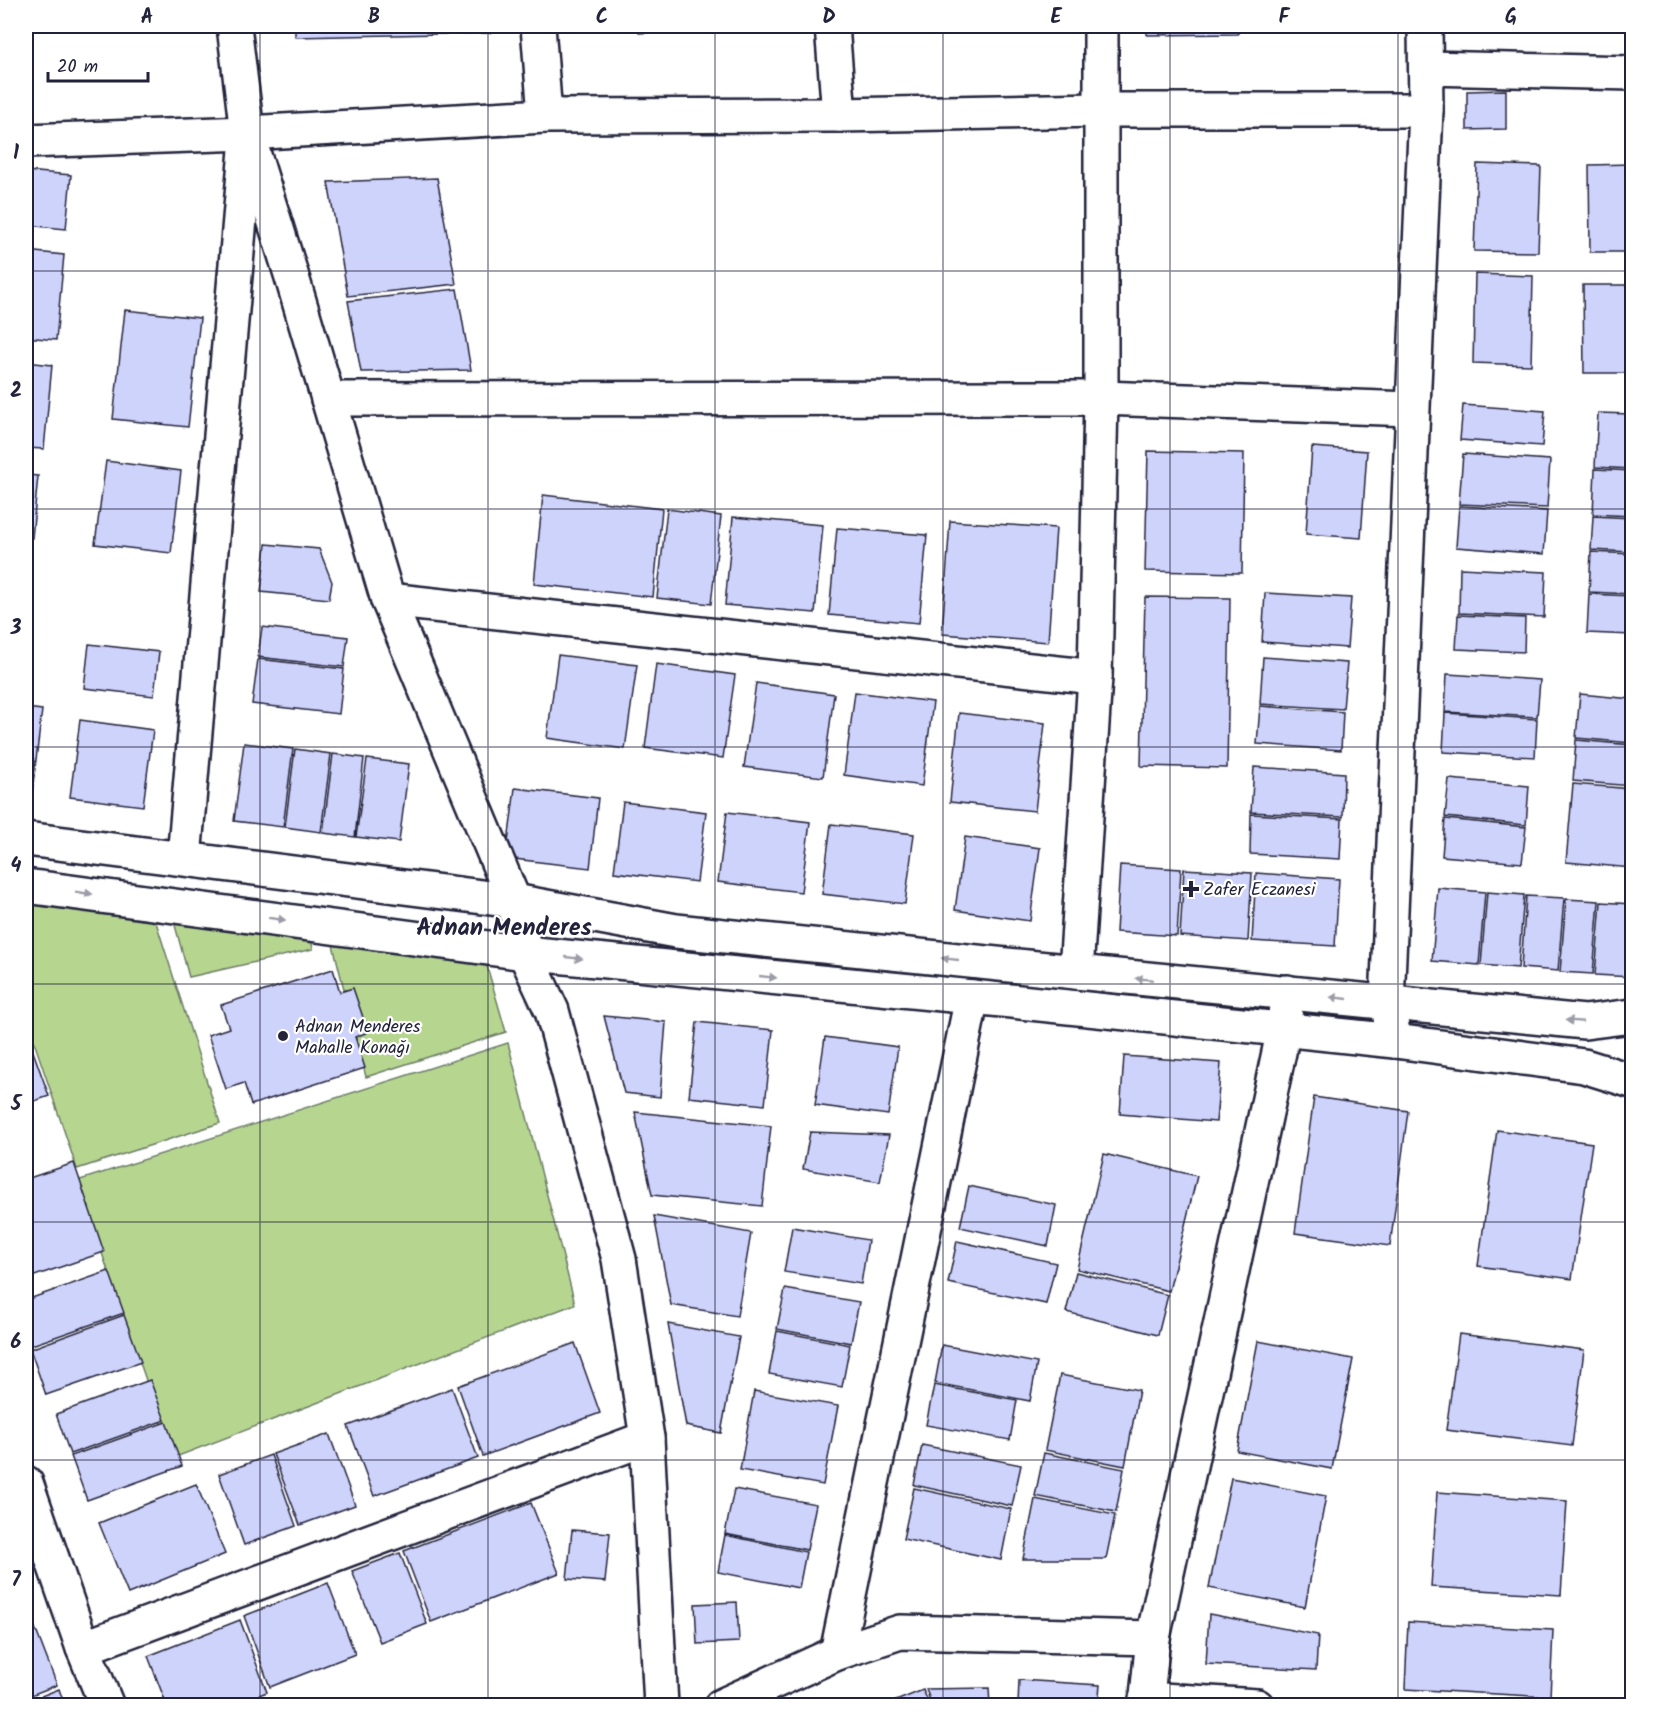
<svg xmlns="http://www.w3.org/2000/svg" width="1658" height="1731" font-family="Kalam,sans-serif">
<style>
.green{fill:#b6d690;stroke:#6c7c66;stroke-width:1.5}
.building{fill:#ced3fb;stroke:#22223b;stroke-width:1.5}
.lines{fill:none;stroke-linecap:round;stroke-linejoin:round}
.minor-casing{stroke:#22223b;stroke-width:38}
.major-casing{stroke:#22223b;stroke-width:38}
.minor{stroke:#fff;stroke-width:33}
.major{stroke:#fff;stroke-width:33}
.oneway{fill:#9c9ca7}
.grid{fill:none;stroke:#22223b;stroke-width:1.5;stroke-opacity:0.55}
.poi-dot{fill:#22223b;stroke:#fff;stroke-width:2}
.labels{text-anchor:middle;stroke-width:4.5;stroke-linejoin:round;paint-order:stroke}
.poi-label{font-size:18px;fill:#22223b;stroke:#fff;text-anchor:start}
.district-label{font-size:24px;font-weight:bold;fill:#22223b;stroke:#fff}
.neatline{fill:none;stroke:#22223b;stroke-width:2}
.grid-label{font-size:20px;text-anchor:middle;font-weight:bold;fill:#22223b}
</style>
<rect width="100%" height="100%" fill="#fff"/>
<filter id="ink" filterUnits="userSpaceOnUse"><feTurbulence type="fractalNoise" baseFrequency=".0167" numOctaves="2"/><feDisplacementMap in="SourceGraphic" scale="12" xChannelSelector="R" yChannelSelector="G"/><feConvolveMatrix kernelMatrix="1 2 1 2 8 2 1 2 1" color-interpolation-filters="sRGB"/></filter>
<g filter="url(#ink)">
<g class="green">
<polygon points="26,900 154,916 220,1123 77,1169 26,1018"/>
<polygon points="173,918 311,937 313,949 189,977"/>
<polygon points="331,937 486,963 506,1032 366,1077"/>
<polygon points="508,1043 575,1304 173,1458 77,1181"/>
</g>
<g class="building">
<polygon points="295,26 490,26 490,33 295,37"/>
<polygon points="638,26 759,26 639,33"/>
<polygon points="906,26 1035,26 906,28"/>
<polygon points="1147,26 1238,26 1238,34 1147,35"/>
<polygon points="1506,90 1506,129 1467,130 1467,91"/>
<polygon points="1477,164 1541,166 1538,252 1474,251"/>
<polygon points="1632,164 1632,252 1590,252 1589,165"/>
<polygon points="26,171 71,175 66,229 26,225"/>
<polygon points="437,178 456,284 348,296 328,182"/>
<polygon points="26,251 64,255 56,340 26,337"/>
<polygon points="1475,274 1533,276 1531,365 1473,363"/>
<polygon points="1583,285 1632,285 1632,373 1584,373"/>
<polygon points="457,289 471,370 361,372 348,301"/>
<polygon points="125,310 200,318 188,427 113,419"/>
<polygon points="26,362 52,365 44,449 26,448"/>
<polygon points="1463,405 1545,411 1542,446 1460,440"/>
<polygon points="1598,413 1632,414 1632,469 1595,467"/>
<polygon points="1312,447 1367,451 1361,538 1306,534"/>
<polygon points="1148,451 1244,453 1242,573 1145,571"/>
<polygon points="1463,454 1550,460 1547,508 1459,504"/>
<polygon points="106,461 181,471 171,553 95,544"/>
<polygon points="1595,469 1632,471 1632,516 1593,514"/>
<polygon points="26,475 38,476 32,538 26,538"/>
<polygon points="543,495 662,509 653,597 534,584"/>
<polygon points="1459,506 1547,511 1544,554 1456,547"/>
<polygon points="667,509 721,516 711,604 657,598"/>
<polygon points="1593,516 1632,518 1632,552 1591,550"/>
<polygon points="733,517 823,525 815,613 725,605"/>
<polygon points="950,521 1056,528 1048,642 942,634"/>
<polygon points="837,528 927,535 919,623 829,615"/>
<polygon points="266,544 319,549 332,582 329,599 261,592"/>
<polygon points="1591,552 1632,554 1632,594 1589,592"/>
<polygon points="1460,568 1546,572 1544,617 1459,613"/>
<polygon points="1265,593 1351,598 1347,648 1262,642"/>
<polygon points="1589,594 1632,596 1632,635 1587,633"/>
<polygon points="1145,597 1230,598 1227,768 1141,766"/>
<polygon points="1458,615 1525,618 1524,652 1456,649"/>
<polygon points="262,627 348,637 344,667 258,657"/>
<polygon points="89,644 159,652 154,696 84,688"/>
<polygon points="558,655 637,665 625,749 547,738"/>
<polygon points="1263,657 1347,663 1343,709 1260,704"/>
<polygon points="258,659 344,669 339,714 252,704"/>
<polygon points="656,664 735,675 723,758 645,748"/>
<polygon points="1447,674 1540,680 1537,717 1445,712"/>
<polygon points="756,683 834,694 823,777 744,767"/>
<polygon points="855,692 933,702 922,786 844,775"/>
<polygon points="1580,694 1632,699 1632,743 1576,738"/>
<polygon points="1260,706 1343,712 1341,750 1257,744"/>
<polygon points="26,708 42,710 32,793 26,793"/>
<polygon points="959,713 1045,723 1035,811 950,802"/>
<polygon points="1445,713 1537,719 1535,757 1443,752"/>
<polygon points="80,720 153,730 143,806 70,797"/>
<polygon points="1576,740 1632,745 1632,786 1573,781"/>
<polygon points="244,743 293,749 283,827 234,821"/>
<polygon points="295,749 331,754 321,832 285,827"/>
<polygon points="333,754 364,758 355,837 323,833"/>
<polygon points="367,759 409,764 399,842 356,837"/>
<polygon points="1254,767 1344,773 1343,817 1251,812"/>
<polygon points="1449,779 1529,786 1526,825 1445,817"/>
<polygon points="1573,784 1632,789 1632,868 1566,862"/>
<polygon points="515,788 598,798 590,868 506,858"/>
<polygon points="623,802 706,812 697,882 614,872"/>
<polygon points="727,812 810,822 801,892 718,882"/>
<polygon points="1251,814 1342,819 1340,859 1250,854"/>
<polygon points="1445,819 1526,827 1522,863 1442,856"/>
<polygon points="831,824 914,834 905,904 822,894"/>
<polygon points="965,837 1040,848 1030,921 955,910"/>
<polygon points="1120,865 1181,869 1177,936 1116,932"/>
<polygon points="1184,869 1252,873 1248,941 1180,936"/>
<polygon points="1256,873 1339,879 1335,946 1252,941"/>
<polygon points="1438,888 1485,892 1479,965 1432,961"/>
<polygon points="1487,892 1524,895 1518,968 1481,965"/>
<polygon points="1526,896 1564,898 1558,971 1521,968"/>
<polygon points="1566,899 1599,901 1593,974 1560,972"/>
<polygon points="1601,902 1632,904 1632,977 1595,975"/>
<polygon points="333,969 340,992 353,988 368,1032 355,1037 365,1068 251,1105 244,1083 226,1089 208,1035 229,1028 221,1005"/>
<polygon points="604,1016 666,1022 660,1097 624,1093"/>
<polygon points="697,1022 773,1030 765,1105 689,1097"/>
<polygon points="825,1037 898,1047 888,1115 815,1105"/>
<polygon points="30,1043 49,1096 26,1104 26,1044"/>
<polygon points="1124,1056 1221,1063 1216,1122 1120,1114"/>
<polygon points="1314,1097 1408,1111 1390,1246 1295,1233"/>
<polygon points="635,1112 771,1126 762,1206 652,1195"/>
<polygon points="1497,1130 1592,1143 1572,1279 1478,1266"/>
<polygon points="810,1132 889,1135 880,1182 803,1169"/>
<polygon points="1104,1154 1197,1176 1169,1291 1077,1269"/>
<polygon points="74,1163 104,1252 26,1279 26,1179"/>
<polygon points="969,1186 1056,1205 1048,1246 960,1227"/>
<polygon points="654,1216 751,1233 737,1316 671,1305"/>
<polygon points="792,1227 868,1240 861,1284 784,1272"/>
<polygon points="957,1241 1056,1263 1046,1304 948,1283"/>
<polygon points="109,1271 124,1313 29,1346 26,1335 26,1300"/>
<polygon points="1076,1272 1168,1295 1158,1335 1066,1312"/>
<polygon points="785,1289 859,1302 851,1343 777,1329"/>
<polygon points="124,1315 141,1362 46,1395 30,1349"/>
<polygon points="668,1324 739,1337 721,1433 686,1426"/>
<polygon points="777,1331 850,1345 842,1387 769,1374"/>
<polygon points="1459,1334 1584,1350 1572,1446 1446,1430"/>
<polygon points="1258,1341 1353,1359 1332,1469 1237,1451"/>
<polygon points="575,1343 600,1413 483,1456 458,1386"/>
<polygon points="942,1345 1037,1363 1030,1401 935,1383"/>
<polygon points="1060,1375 1139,1390 1125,1466 1045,1450"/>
<polygon points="150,1380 165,1420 70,1454 56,1414"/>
<polygon points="934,1385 1017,1400 1010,1440 926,1425"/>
<polygon points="452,1388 478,1458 374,1496 348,1426"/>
<polygon points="754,1391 838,1406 823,1485 740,1470"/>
<polygon points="166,1422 182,1466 87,1500 71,1456"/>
<polygon points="329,1434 355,1505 300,1525 273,1454"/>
<polygon points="922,1445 1021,1465 1012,1506 914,1485"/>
<polygon points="1044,1453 1124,1469 1116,1512 1035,1496"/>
<polygon points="271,1455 296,1526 244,1545 219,1474"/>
<polygon points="1231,1478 1326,1496 1305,1607 1209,1588"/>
<polygon points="196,1484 225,1554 128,1594 99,1523"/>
<polygon points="914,1488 1011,1509 1001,1560 903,1539"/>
<polygon points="734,1489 816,1504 807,1550 725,1534"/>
<polygon points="1437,1492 1567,1501 1561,1595 1431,1587"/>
<polygon points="1035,1499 1115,1515 1106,1559 1023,1559"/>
<polygon points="531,1503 559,1573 431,1622 404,1551"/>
<polygon points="572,1530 610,1533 605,1582 567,1579"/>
<polygon points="725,1535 806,1552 799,1588 718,1572"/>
<polygon points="400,1553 427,1624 380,1642 352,1571"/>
<polygon points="328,1583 355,1654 270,1687 244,1616"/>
<polygon points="737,1602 739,1642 697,1644 695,1604"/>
<polygon points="27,1607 57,1685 26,1697 26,1608"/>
<polygon points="1209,1614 1318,1635 1316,1670 1206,1664"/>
<polygon points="240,1620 267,1692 246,1700 248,1706 167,1706 148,1656"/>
<polygon points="1408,1622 1553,1630 1550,1697 1405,1689"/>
<polygon points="1019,1680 1100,1685 1098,1706 1018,1706"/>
<polygon points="989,1688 990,1706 932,1706 926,1689"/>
<polygon points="59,1689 65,1706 26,1706 26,1702"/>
<polygon points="923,1690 930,1706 886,1706 886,1705"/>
</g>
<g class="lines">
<defs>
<g id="minor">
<polyline points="234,26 247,133 291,274 388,600 514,901 525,953 552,1011 619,1259 647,1438 661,1706"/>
<polyline points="538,26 545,116"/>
<polyline points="832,26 839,115"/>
<polyline points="1426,68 1632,73"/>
<polyline points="26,141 247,133 545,116 839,115 1101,110 1426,110"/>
<polyline points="328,399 1101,398 1412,409"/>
<polyline points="388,600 1095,677"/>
<polyline points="184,858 246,150"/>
<polyline points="1076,972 1095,677 1101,398 1101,26"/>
<polyline points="1395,1041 1387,1003 1426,110 1425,26"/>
<polyline points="26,1483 83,1648 107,1706"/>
<polyline points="83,1648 647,1438"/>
<polyline points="837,1653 972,997"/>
<polyline points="1146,1699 1257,1706"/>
<polyline points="721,1706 837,1653 900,1632 1153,1638"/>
<polyline points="1146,1706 1153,1638 1284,1029 1287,992"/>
</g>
<g id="major">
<polyline points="26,839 514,901 676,931 1076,972 1585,1022 1632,1016"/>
<polyline points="26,886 525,953 972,997 1395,1041 1584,1066 1632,1081"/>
</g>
</defs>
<use href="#minor" class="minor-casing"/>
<use href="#major" class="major-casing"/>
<use href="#minor" class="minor"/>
<use href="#major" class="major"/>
</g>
<defs><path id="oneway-solid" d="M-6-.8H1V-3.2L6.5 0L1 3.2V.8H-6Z" transform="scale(1.5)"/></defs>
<g class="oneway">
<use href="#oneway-solid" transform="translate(84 893) rotate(8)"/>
<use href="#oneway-solid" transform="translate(277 919) rotate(8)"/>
<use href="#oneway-solid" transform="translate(574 958) rotate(6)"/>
<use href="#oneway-solid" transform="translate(950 959) rotate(-174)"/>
<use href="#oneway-solid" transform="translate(768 977) rotate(6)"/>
<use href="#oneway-solid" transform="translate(1144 979) rotate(-175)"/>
<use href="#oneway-solid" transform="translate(1339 998) rotate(-174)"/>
<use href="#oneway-solid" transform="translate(1574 1021) rotate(-175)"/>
</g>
</g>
<path class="grid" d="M260,26V1706M488,26V1706M715,26V1706M943,26V1706M1170,26V1706M1398,26V1706M26,271H1632M26,509H1632M26,747H1632M26,984H1632M26,1222H1632M26,1460H1632"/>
<g class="poi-dot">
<path d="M1188 880h6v6h6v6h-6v6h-6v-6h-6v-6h6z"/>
<circle cx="283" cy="1036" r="6"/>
</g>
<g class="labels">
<g class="poi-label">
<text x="1203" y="895">Zafer Eczanesi</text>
<text x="295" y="1032">Adnan Menderes<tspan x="295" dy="21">Mahalle Konağı</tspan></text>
</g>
<g class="district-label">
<text x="504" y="935">Adnan Menderes</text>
</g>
</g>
<rect width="1658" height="1731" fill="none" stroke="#fff" stroke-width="66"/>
<path d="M48 72v9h100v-9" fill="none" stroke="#22223b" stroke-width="3"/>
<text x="57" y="72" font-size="18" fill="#22223b" stroke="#ffffff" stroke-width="4.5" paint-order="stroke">20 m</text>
<rect x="33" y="33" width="1592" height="1665" class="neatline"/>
<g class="grid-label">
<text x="147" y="23">A</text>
<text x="374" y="23">B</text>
<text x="602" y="23">C</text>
<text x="829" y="23">D</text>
<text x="1056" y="23">E</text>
<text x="1284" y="23">F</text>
<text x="1511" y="23">G</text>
<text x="16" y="159">1</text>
<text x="16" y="397">2</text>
<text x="16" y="634">3</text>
<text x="16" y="872">4</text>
<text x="16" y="1110">5</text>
<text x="16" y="1348">6</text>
<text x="16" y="1586">7</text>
</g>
</svg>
